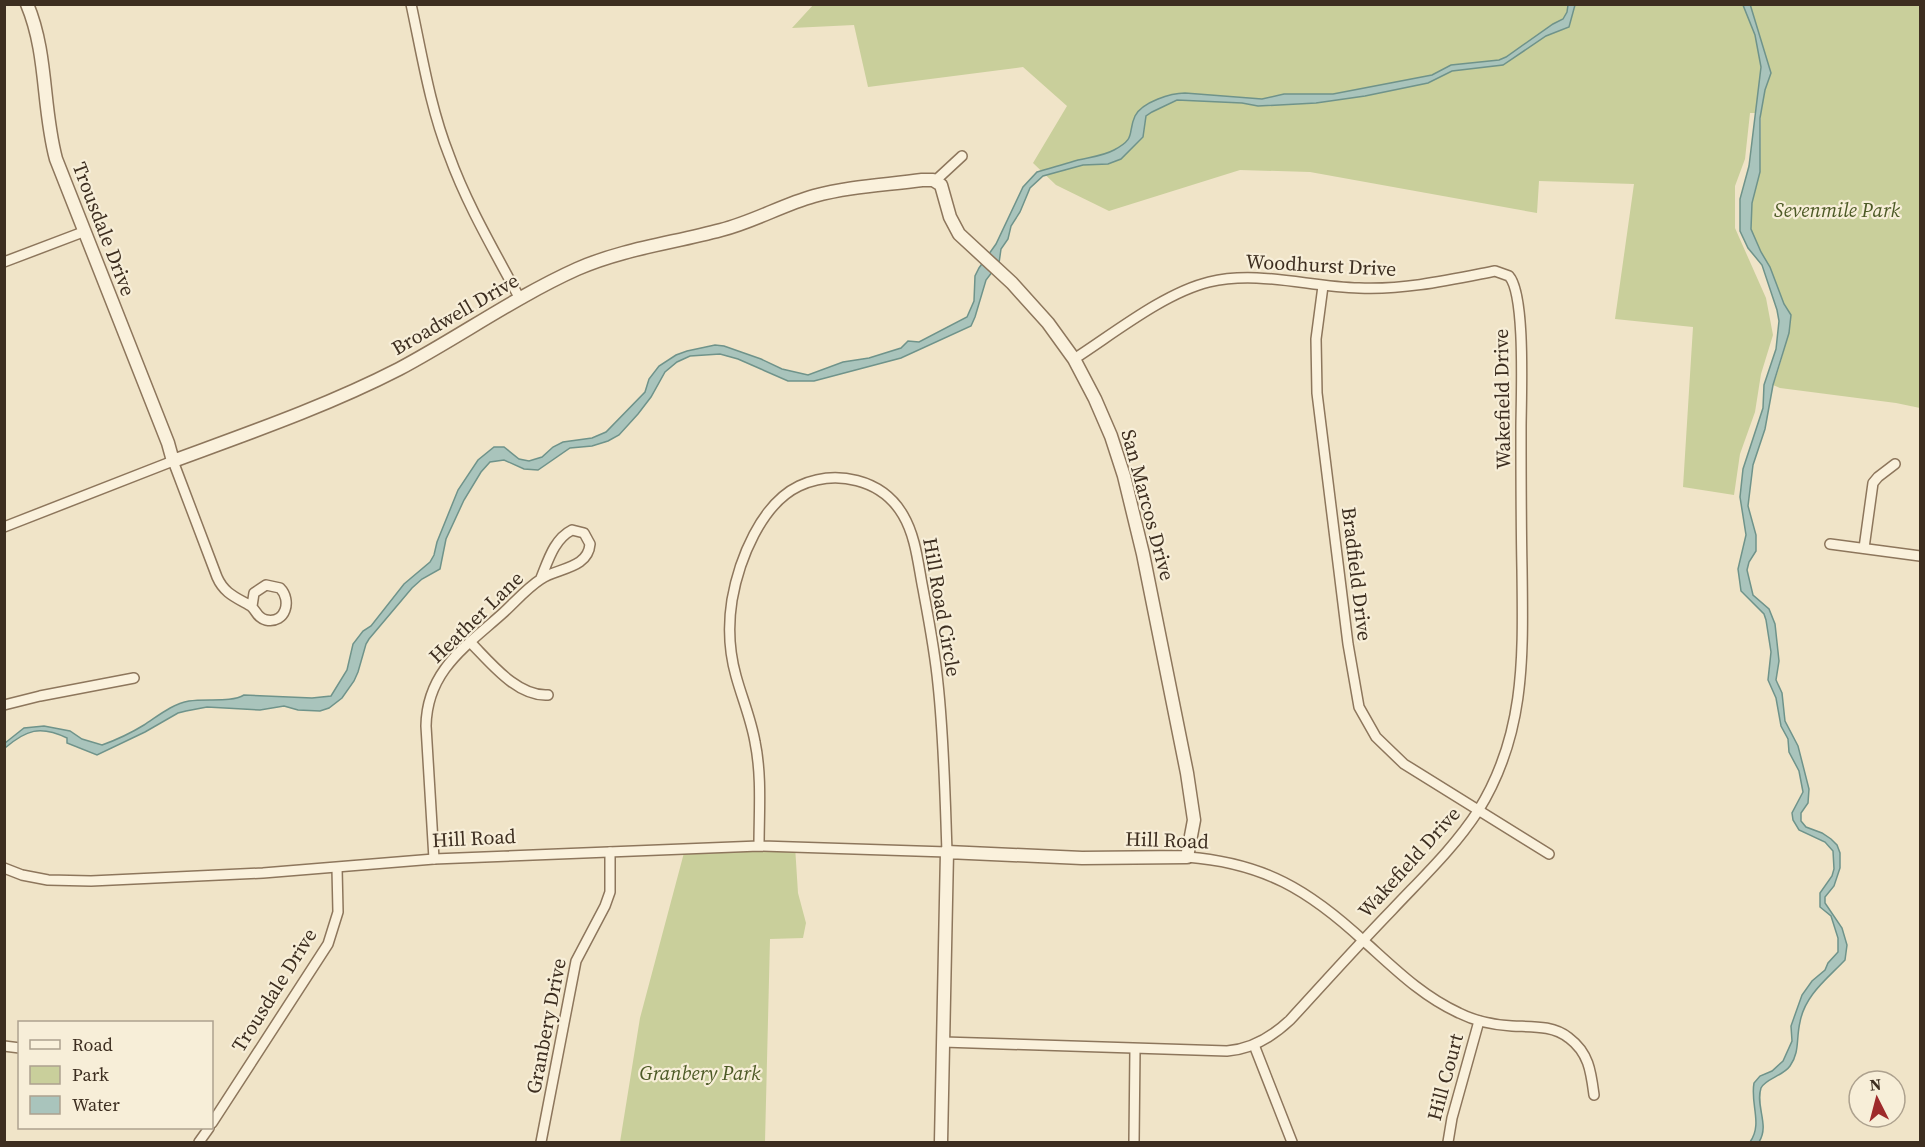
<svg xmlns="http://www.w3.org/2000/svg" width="1925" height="1147" font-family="'Source Serif 4',serif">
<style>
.green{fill:#c9cf9b}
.water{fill:#a9c4bc;stroke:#6f938a;stroke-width:1.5}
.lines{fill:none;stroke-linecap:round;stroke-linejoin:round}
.minor-casing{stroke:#8d765c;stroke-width:12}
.tertiary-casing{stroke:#8d765c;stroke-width:15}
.minor{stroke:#faf1dc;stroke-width:9}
.tertiary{stroke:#faf1dc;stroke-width:12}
.labels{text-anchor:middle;stroke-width:4.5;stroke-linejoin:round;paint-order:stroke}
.park-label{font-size:20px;font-style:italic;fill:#4d5a26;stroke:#f7eed8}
.street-label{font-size:20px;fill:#3d2e20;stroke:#f7eed8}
</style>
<rect width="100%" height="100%" fill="#f0e4c8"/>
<g class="green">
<path d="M814,4L1920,5V408L1896,403L1780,388L1773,385C1780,367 1796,318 1784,304L1751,230L1752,203L1760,172L1761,113H1750L1745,159L1735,186V228L1766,298L1773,335L1761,374L1755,412L1740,454L1734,495L1683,487L1693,327L1615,319L1634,184L1539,181L1537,213L1310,172L1240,170L1109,211L1056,185L1033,163L1067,106L1023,67L868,87L854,25L792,28Z"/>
<polygon points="795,846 798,893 806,923 803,938 770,939 765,1142 620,1142 640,1018 685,849"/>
</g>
<g class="water">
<path d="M1750,4L1771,73L1765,90L1760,118V172L1752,203L1751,229L1761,252L1770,267L1784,304L1791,315L1789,333L1773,385L1765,429L1753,465L1748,506L1756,535V551L1749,562L1747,570L1753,595L1769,609L1775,624L1779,661L1776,680L1782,693L1785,721L1798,746L1809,789L1808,803L1801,813V821L1806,827L1822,833L1831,839L1837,845L1840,853V868L1834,886L1825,897V903L1842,928L1847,945L1845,960C1827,979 1805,995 1800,1022C1796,1038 1800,1052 1790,1066C1783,1076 1765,1079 1761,1088C1755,1106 1770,1125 1759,1142H1750C1763,1124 1750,1104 1754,1083L1760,1076L1772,1071L1783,1061L1792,1041L1791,1026L1802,995L1812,981L1825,970L1828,963L1838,952V938L1831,916L1820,907V893L1832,876L1834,869L1833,851L1825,842L1799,830L1793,820L1792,813L1803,792L1799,771L1789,752L1788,739L1781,726L1776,698L1768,680L1771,652L1766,620L1764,614L1741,591L1738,569L1746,535L1740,497L1743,469L1763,408L1764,385L1776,349L1779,321L1777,310L1762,265L1748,248L1740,231V199L1749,166L1761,67L1755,35L1743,5Z"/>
<path d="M1568,5H1575L1569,27L1546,36L1503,65L1452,71L1428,83L1365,96L1316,103L1258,106L1242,103L1177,100L1152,112L1146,116L1143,137L1121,159L1108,164L1083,165L1043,176L1030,188L1020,212L1011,226L1008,239L1001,249L999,263L986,280L975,317L971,326L901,358L814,381H788L738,359L720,354L690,356L677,362L665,372L651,397L638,414L619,435L608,441L592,446L570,448L538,470L524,469L504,460L490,462L481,472L464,500L446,539L440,569L422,579L412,588L369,639L366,644L358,672L354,681L342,698L329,708L320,711L298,710L284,706L260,710L207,707L186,711L178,713L145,732L97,755L67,743V738C40,725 26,730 5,748V743L24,728L44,726L70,731L82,739L102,745C116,740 131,733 144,725C158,716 172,704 189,701C206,698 231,703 244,695L312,698L331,696L347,670L353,644L363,631L371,626L404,584L430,562L434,555L437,542L458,490L478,460L494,447H504L519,459L529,461L542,457L553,447L563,442L592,438L606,432L645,392L649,379L659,366L676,355L687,351L715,345L724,346L761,359L782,369L808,375L843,362L869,358L901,348L908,341L919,342L967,317L974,301L975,276L979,268L996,244L1023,187L1037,172C1051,168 1065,164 1078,160C1091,157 1103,156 1114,150C1137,138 1127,133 1135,116C1142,102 1171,93 1185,93L1262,99L1284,94H1333L1432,75L1451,65L1499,60L1506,57L1553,24L1563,19L1567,12Z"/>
</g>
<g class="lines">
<defs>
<g id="minor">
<path d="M411,4C422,55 430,107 449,155C467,205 495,252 520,299"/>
<polyline points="935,181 962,156"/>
<polyline points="4,262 83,232"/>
<polyline points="1323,286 1316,339 1317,393 1348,644 1359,707 1376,737 1404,764 1549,854"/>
<path d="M4,527L173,461L217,577C224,593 235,597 249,605C256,608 256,618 266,620C286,624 292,600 280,588L266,585L254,593L252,606"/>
<polyline points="1830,544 1920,556"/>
<polyline points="1864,548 1873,483 1878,477 1895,464"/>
<path d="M470,642C490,662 517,697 548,695"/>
<polyline points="4,705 40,696 134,678"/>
<path d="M1187,857C1264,863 1309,890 1365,942C1395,969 1422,996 1459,1013C1475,1021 1494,1025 1512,1026C1532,1027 1553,1025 1569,1038C1589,1053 1591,1072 1594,1095"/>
<path d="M434,859L426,726C427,671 465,647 503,613C515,602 527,588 541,579C557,568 588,569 590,544L584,533L572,530C554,539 548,561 541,578"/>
<path d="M4,868L22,875L48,880L91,881L263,873L434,859L759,846L947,852C945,796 944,739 938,684C935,652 929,621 923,589C918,564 916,537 903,515C882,479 836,469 799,486C761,504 739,560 732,600C728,625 729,651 736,676C742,698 751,719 755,742C762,776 759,812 759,846"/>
<path d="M943,1042L1227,1051C1252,1049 1272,1037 1290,1020C1324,983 1357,946 1392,910C1422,878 1454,848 1478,811C1526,734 1523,656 1522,569C1521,522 1521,475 1521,428C1521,399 1526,295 1509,276L1495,271C1449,280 1405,290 1359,288C1309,287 1258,270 1209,282C1164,293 1113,334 1074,359"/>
<polyline points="1254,1045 1292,1142"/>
<polyline points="4,1046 20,1048"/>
<polyline points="212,1123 328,944 338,912 337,868"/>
<polyline points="199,1142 209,1128"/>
<polyline points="541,1142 576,961 605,906 610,892 610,852"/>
<polyline points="1134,1142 1135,1049"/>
<polyline points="1448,1142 1452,1118 1479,1021"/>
</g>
<path id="tertiary" d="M27,4C48,54 42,107 56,159L168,443L173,461C249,433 327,406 399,369C459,337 515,297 577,269C622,249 673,243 721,230C753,222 782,205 814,196C850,186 886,185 922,180H933L941,185L950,217L959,234L1012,283L1048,323L1074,359L1095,399L1111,436L1124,476L1143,554L1187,773L1194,820L1187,857L1082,858L947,852L941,1142"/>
</defs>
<use href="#minor" class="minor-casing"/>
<use href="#tertiary" class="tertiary-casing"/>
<use href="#minor" class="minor"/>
<use href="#tertiary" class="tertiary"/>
</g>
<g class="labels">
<g class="park-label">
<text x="1837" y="217">Sevenmile Park</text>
<text x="700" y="1080">Granbery Park</text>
</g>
<g class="street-label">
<text transform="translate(104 229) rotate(69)" y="7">Trousdale Drive</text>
<text transform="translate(1321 265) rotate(3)" y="7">Woodhurst Drive</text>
<text transform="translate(455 314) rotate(-30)" y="7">Broadwell Drive</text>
<text transform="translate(1502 399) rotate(-91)" y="7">Wakefield Drive</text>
<text transform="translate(1148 505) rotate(75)" y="7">San Marcos Drive</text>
<text transform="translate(1357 574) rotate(83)" y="7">Bradfield Drive</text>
<text transform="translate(942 607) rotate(80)" y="7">Hill Road Circle</text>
<text transform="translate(476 617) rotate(-44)" y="7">Heather Lane</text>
<text transform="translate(474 838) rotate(-3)" y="7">Hill Road</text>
<text transform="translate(1167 840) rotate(2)" y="7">Hill Road</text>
<text transform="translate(1409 862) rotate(-48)" y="7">Wakefield Drive</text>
<text transform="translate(274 990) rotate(-58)" y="7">Trousdale Drive</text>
<text transform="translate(546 1026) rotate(-79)" y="7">Granbery Drive</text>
<text transform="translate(1445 1077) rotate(-75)" y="7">Hill Court</text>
</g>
</g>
<rect width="1925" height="1147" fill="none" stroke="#3d2e20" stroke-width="12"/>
<rect x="18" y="1021" width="195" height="108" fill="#f7eed8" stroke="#ada18e" stroke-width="1.5"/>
<rect x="30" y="1040" width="30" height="9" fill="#faf1dc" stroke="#ada18e" stroke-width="1.5"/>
<text x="72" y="1051" font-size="18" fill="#3d2e20">Road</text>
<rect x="30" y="1066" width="30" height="18" fill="#c9cf9b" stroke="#ada18e" stroke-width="1.5"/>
<text x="72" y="1081" font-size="18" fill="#3d2e20">Park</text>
<rect x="30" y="1096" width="30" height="18" fill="#a9c4bc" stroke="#ada18e" stroke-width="1.5"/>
<text x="72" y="1111" font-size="18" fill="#3d2e20">Water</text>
<g transform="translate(1877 1099) rotate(354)"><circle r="28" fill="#f7eed8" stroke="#ada18e" stroke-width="1.5"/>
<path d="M0-4.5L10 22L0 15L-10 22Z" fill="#9e2a2b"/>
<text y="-9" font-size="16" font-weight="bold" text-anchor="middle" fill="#3d2e20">N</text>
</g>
</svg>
